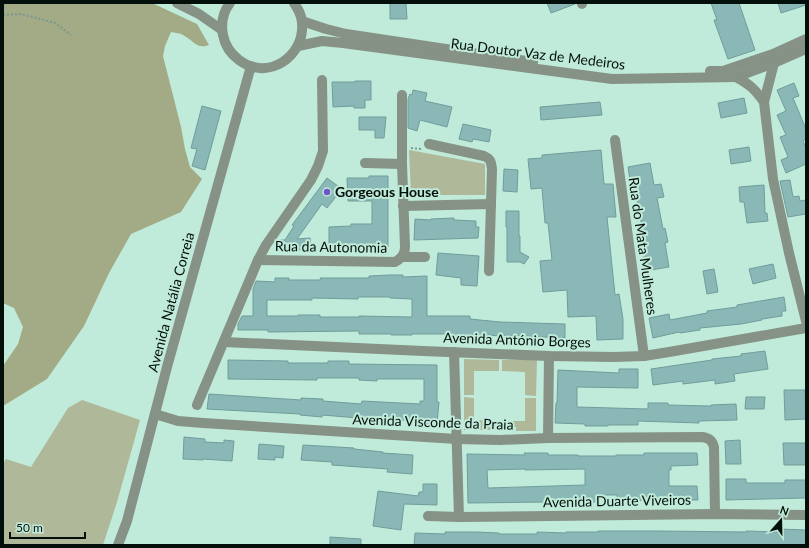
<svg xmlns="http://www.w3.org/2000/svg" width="809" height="548" font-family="Lato,sans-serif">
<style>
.green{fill:#afb899}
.forest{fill:#a2ab86}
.building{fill:#8ab8b6;stroke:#709d9b;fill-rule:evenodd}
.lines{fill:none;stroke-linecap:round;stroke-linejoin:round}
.path{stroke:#7a998d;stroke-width:2;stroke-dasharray:2 2;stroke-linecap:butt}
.minor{stroke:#859285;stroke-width:10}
.poi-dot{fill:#6f52cc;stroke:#c0ead9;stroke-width:1.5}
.labels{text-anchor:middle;stroke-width:4;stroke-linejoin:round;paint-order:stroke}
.street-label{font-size:14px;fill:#030f0a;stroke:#c0ead9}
.poi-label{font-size:14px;font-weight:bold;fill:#030f0a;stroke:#c0ead9;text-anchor:start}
</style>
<rect width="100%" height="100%" fill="#c0ead9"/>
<g class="green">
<polygon points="409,150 485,164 485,195 411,195"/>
<polygon points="464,359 499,360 499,371 474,371 474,395 464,395"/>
<polygon points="502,360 537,360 536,396 525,395 525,372 502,371"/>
<polygon points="464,397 474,398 474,420 499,421 499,430 464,430"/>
<polygon points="525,398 536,398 536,431 516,431 516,427 502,426 502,421 525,421"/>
<polygon points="82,400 140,420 117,502 103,545 3,545 3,464 6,459 31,467 68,408"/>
</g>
<path class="forest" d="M3,3H152L197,24L209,45C197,50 193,40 183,35C180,33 175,33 171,32L165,46L163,56L181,127L185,149L190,167L202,179L181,212L131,234L109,273L84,326L47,379L3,406V366L18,344L23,327L14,308L3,303Z"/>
<g class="building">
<polygon points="390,3 406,3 407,19 390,19"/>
<polygon points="547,3 575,3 575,4 551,13"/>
<polygon points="711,3 739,3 755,50 728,59 714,20 717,20"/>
<polygon points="778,3 805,3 806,5 781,13"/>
<polygon points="355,81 371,81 371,100 365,100 365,108 354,108 354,106 333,107 332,82 355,82"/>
<polygon points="794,83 799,96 793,98 806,129 806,139 803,141 806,148 806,164 786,173 781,160 788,157 780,137 786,135 777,115 786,111 777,90"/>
<polygon points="413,90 427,93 425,101 452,107 447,127 420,120 417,131 408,128 408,99 410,94 412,95"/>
<polygon points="744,98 747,113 721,118 718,103"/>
<polygon points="600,102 602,115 541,120 540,107"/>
<polygon points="202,106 221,111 205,170 192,166 197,149 191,148"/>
<polygon points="359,117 386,117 384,138 375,138 375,130 359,130"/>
<polygon points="463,124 491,130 489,142 473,139 472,142 459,139"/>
<polygon points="749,147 751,161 731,164 729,150"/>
<polygon points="601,150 604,184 613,184 616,217 607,217 615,295 619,294 623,319 623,339 597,340 596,316 568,317 567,290 543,292 540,261 552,260 548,223 545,223 542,188 531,189 528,159 542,158 542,155"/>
<polygon points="650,163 654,185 661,184 664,197 657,198 663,229 665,228 668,242 665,243 669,267 645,271 643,257 646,257 642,232 643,232 633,179 630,180 628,167"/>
<polygon points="504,169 518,170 517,192 503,191"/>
<polygon points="369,176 388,176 388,247 371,248 371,246 342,246 342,247 329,248 329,227 351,226 351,224 372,224 372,201 348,201 347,178 369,178"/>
<polygon points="327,178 342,189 327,208 322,204 297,239 310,238 311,249 295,250 279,240 285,240 294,226 292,225"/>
<polygon points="790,180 793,197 799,196 800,201 806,200 806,214 788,217 780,181"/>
<polygon points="764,185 765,213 767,213 768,221 747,223 744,202 740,202 739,187"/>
<polygon points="506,211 519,211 519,236 520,236 520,252 529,257 524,264 520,262 507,262 507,227 506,227"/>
<polygon points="454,218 454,220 476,221 476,227 479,227 478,238 414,240 415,219 431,220 431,219"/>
<polygon points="438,253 479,256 477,286 461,285 461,278 436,275"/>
<polygon points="773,264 776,278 753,284 749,269"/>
<polygon points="714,269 718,292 707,294 703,271"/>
<path d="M390,275H403V277L427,276V316H470V319L500,322L565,324V338L499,335V336L488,335V338L479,337V335H452L451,334H412V335H391V334H359V331L268,332V330H238V324L242,316H253V289L256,281L275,282V278H289V280H321L320,278H369V276ZM358,297H390V298L412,299V317L359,316V317H320V315H298V316H267V300H312V298L358,299Z"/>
<polygon points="784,297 786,311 782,311 782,316 762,319 762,320 741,324 700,328 700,330 680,333 679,332 653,338 649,318 669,314 670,320 707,313 707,311 737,307 737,305"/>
<polygon points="765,351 768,369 734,374 735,381 715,384 715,380 683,384 683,381 653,385 651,369 712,360 712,359 741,356 741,354"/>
<polygon points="228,360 288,361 288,363 328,363 328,361 349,361 349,364 437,365 437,402 439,402 437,424 419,423 419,421 383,419 383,420 322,415 322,417 300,415 300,414 207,409 209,394 301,400 301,398 323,399 323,401 361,404 362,401 420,404 420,401 424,401 424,379 377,379 377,381 359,380 359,378 317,378 317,380 228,379"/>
<polygon points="619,369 638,369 638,388 577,387 577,407 648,409 648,403 668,403 668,405 711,406 711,405 736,404 737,420 699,421 699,423 638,421 638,425 608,425 608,426 585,426 585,424 555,423 556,403 557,403 558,370 619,373"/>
<polygon points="784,390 805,390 806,419 785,420"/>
<polygon points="746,397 765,397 764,409 745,409"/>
<polygon points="184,437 205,439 205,442 224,443 224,440 234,441 232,461 203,459 203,460 183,459"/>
<polygon points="740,440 741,464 726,464 725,441"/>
<polygon points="783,443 806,443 806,465 784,465"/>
<polygon points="259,444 284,446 283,458 275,457 275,460 258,459"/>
<polygon points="303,445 354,448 354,449 383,452 383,453 413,455 412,474 387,472 388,469 332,465 332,462 301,460"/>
<path d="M524,453H548V455H578V456H616V455H644V453H697L698,465L671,466V470H669V486H697L698,500H677V499L625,501V498L617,499V495H599V502H586V499L549,500V502L468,503L467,454L525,455ZM525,469V470L585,469V485L488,488L487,470Z"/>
<polygon points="726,479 746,479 746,483 785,483 785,480 806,480 806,498 726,500"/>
<polygon points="423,484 437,484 437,505 404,504 401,530 373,526 378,491 418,496 419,492 423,492"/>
<polygon points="778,529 806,530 806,545 414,545 415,533 445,534 445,532 477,532 499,533 499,534 537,534 537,532 566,533 566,532 598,532 598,531 658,531 746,532 746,531 778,532"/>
<polygon points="330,537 361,539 361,545 330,545"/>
</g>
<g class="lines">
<g class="path">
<polyline points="3,13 4,3"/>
<polyline points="3,15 21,14 55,23 71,35"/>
<polyline points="411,148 421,149"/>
</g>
<g class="minor">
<polyline points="177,3 199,14 222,30"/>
<path d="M230,3C223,12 221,24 223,35C225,46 231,54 239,60C268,82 305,56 302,23C302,15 298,9 294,3"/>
<polyline points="582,3 582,4"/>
<polyline points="302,21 326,29 346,34 533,62"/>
<polyline points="298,46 322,41 343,43 612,79 736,77 774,63 806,49"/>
<polyline points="774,63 764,102 773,179 789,253 806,321"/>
<polyline points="710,71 723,71 773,54 806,39"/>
<path d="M736,77C749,84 755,89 764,102"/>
<polyline points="615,140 644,356"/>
<path d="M429,144L484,156C491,159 491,162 492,169L489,271"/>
<polyline points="365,163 402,164"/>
<polyline points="403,206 491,204"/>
<polyline points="402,257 425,257"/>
<path d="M258,260L395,262C402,258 405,254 405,247L402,164V95"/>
<polyline points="224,342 423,351 549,356 614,357 644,356 669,352 806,328"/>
<polyline points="454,352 459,517"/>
<polyline points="197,405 258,260 266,245 311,180 318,166 323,151 322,80"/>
<path d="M155,414L178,421L203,423L457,439L500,440L548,438L702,437C709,438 712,440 714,447L715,514"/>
<polyline points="548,438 549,356"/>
<polyline points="428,516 459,517 715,514 806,515"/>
<polyline points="118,545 127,521 167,367 251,66"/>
</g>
</g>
<circle class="poi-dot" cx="327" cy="192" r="4"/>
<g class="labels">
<g class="street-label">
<text transform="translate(538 54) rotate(7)" y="5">Rua Doutor Vaz de Medeiros</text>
<text transform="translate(643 246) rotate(82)" y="5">Rua do Mata Mulheres</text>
<text transform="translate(331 247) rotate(1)" y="5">Rua da Autonomia</text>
<text transform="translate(171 302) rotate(-75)" y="5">Avenida Natália Correia</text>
<text transform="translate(517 340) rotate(2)" y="5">Avenida António Borges</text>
<text transform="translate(433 422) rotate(2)" y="5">Avenida Visconde da Praia</text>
<text transform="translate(617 501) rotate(-1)" y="5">Avenida Duarte Viveiros</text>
</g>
<g class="poi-label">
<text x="335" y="197">Gorgeous House</text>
</g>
</g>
<rect width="809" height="548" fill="none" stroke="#030f0a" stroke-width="8"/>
<g transform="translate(781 520) rotate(20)" stroke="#c0ead9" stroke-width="3" paint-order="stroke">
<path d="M0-3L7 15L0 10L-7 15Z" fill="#030f0a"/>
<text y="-6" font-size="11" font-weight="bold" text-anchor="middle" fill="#030f0a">N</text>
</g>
<path d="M10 532v6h75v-6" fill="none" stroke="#030f0a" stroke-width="2"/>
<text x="16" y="532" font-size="12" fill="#030f0a" stroke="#c0ead9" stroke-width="3" paint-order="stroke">50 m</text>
</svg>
